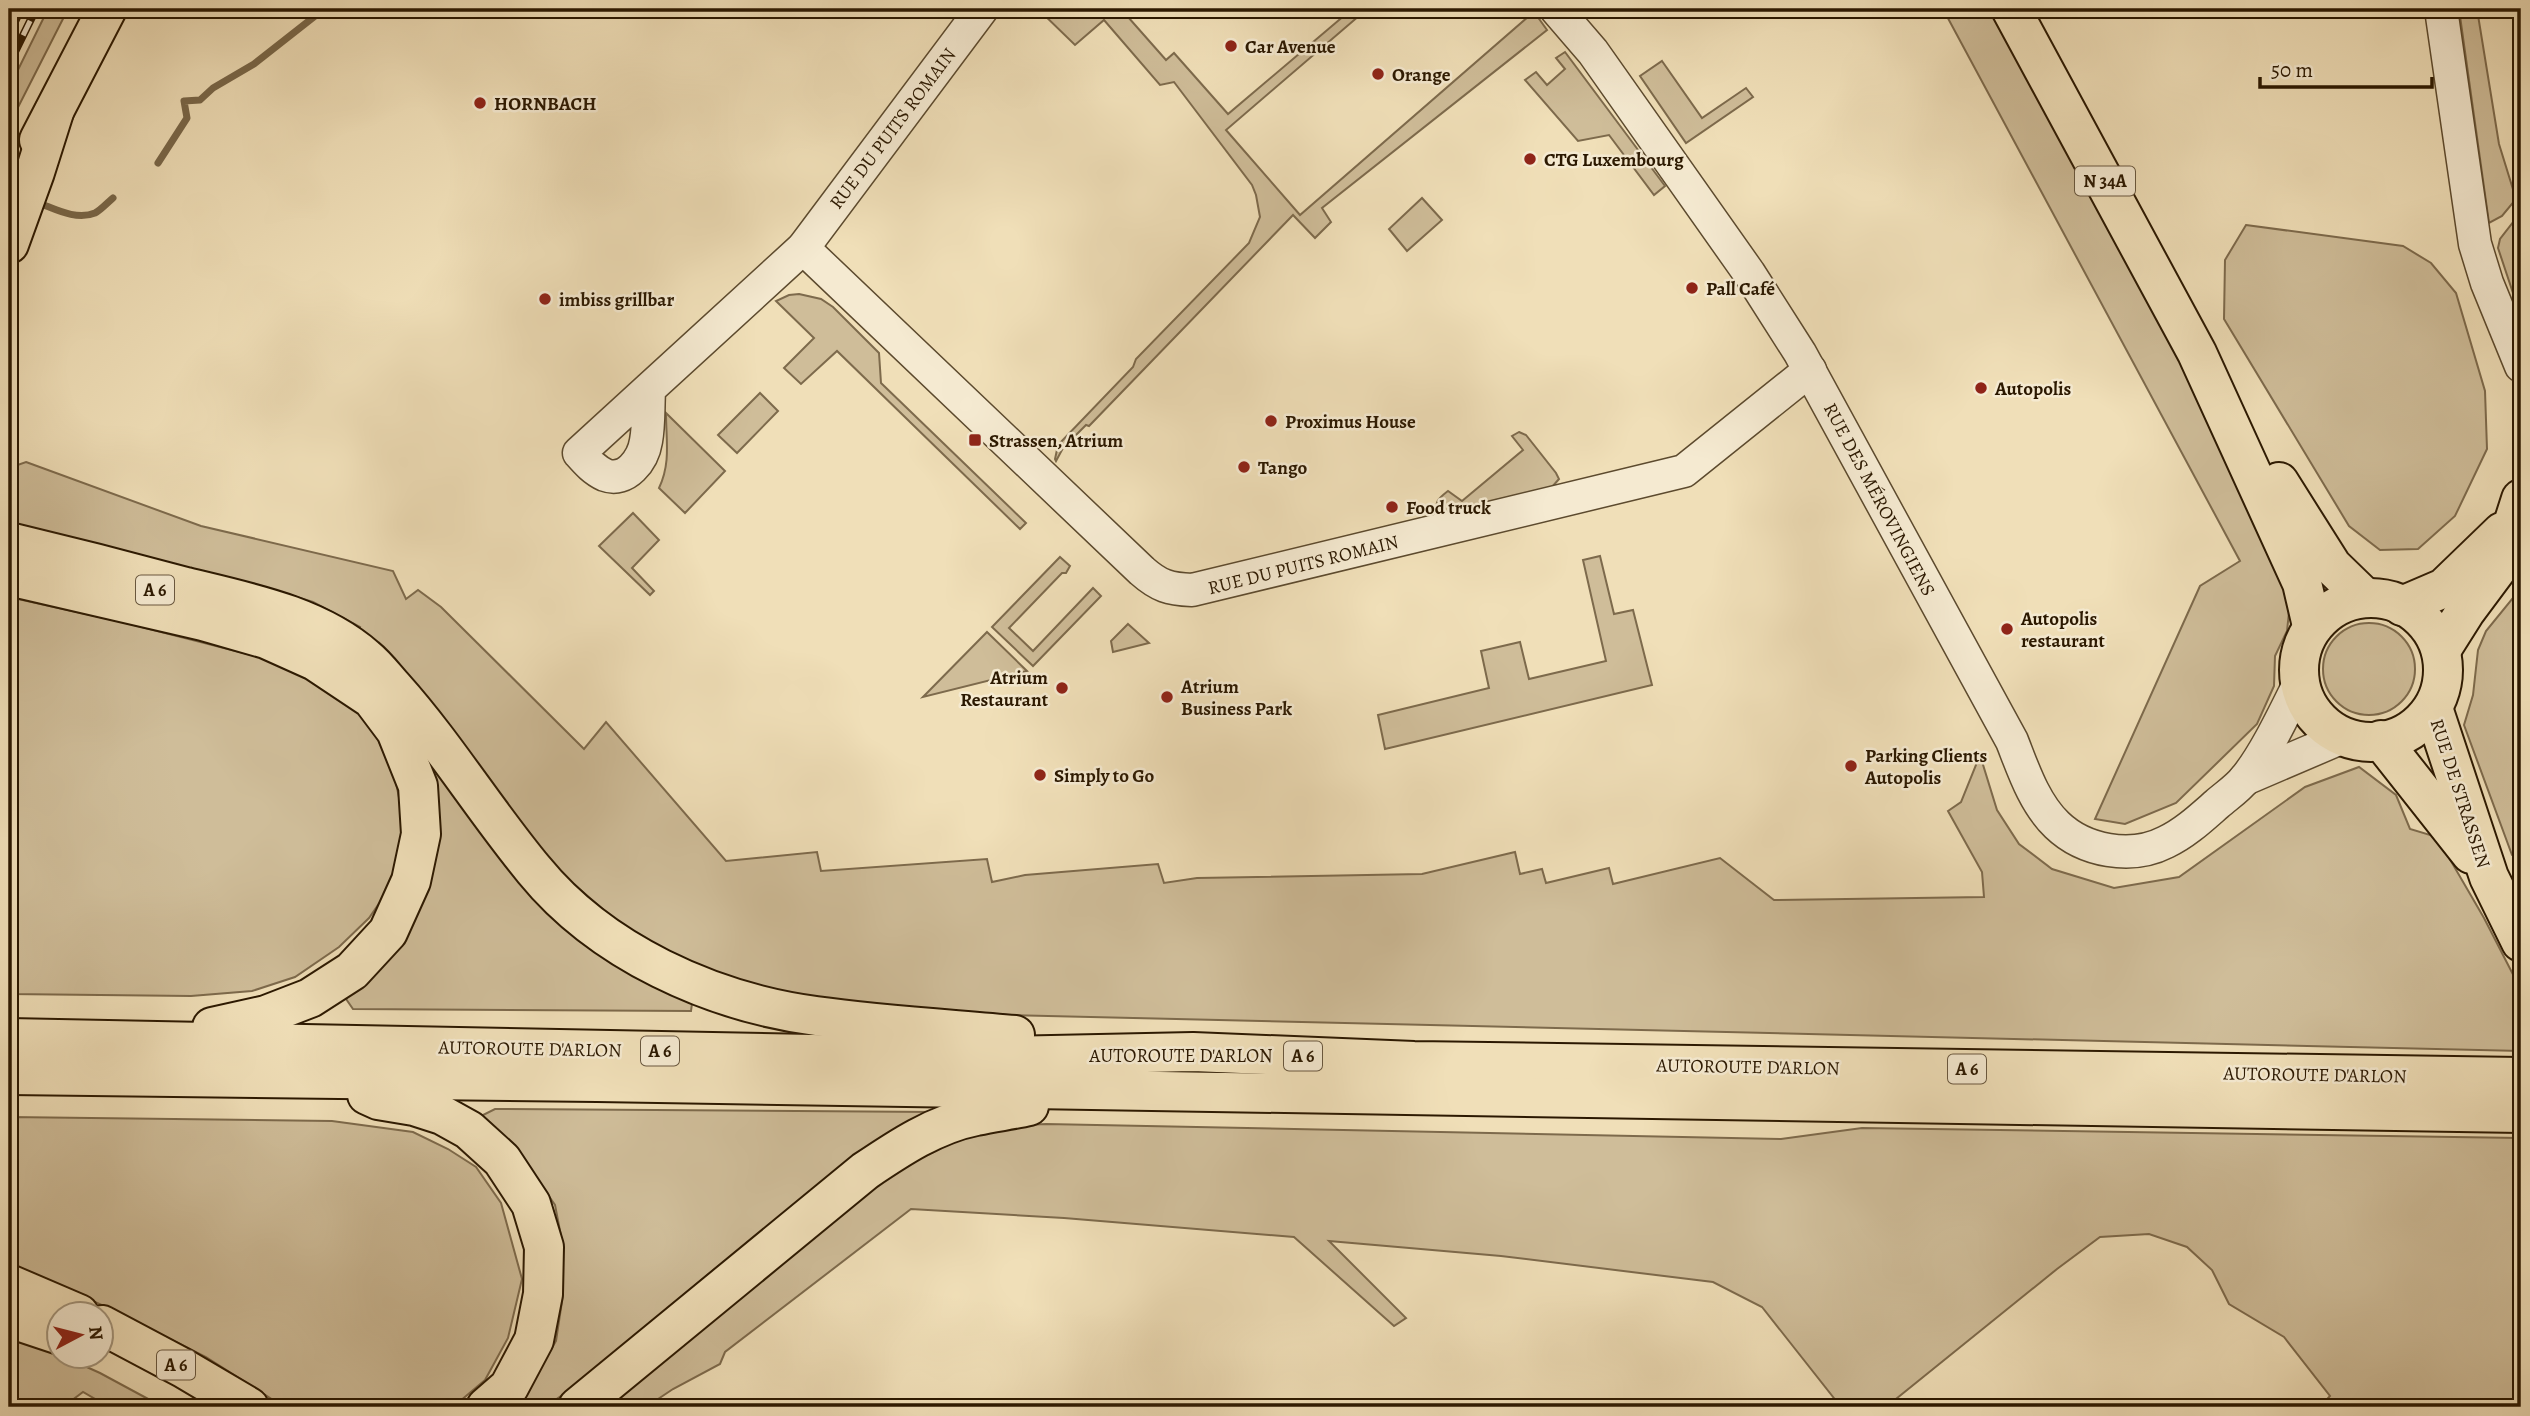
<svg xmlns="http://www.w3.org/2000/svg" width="2530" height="1416" font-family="Alegreya,serif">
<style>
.green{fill:#cfbd99;stroke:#7d6a4c;stroke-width:2}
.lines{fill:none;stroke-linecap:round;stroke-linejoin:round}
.stream{stroke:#796749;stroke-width:7}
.minor-casing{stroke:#5c4a2e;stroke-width:35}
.major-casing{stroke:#2b1800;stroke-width:42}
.highway-casing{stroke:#2b1800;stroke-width:42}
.minor{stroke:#f5ead1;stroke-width:32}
.major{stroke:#f0dfb8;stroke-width:38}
.highway{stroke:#f0dfb8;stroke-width:38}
.rail-casing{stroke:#2b1800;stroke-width:8}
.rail{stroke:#f5ead1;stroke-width:5;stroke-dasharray:16;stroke-linecap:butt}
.poi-dot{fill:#8f2418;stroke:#f5ead1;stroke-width:2.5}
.labels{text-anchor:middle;stroke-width:5;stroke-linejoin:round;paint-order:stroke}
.shield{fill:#f5ead1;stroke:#68573f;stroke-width:2}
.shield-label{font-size:18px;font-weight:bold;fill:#2b1800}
.poi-label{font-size:19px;font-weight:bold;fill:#2b1800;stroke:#f5ead1;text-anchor:start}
.street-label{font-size:19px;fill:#2b1800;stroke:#f5ead1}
</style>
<rect width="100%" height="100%" fill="#f0dfb8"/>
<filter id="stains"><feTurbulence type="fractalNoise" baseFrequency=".00286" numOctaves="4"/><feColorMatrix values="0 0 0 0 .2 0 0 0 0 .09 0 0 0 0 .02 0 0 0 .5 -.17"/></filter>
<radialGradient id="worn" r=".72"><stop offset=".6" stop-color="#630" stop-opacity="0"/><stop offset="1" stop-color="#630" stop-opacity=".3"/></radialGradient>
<g class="green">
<polygon points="48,9 68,9 9,125 9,88"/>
<polygon points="1038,9 1121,9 1166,60 1174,53 1228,114 1352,9 1367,9 1226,130 1300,215 1529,16 1525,9 1532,9 1547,30 1322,208 1331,222 1315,238 1293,215 1089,426 1086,425 1063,448 1056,461 1055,459 1058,445 1133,367 1136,359 1249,243 1260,217 1256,195 1252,185 1174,82 1160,85 1104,20 1075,45"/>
<polygon points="1943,9 1997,9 2226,430 2290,603 2287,631 2275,656 2274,686 2257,724 2176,803 2125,824 2095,819 2200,586 2240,561"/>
<polygon points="2459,9 2477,9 2499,144 2516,199 2502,216 2489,223"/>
<polygon points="1565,52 1665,186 1654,195 1609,135 1578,141 1525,80 1536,72 1547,85 1565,69 1556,58"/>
<polygon points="1662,61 1702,118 1746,88 1753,97 1686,143 1640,76"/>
<polygon points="1422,198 1442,220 1407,251 1389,229"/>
<polygon points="2521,212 2521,312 2515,299 2498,248 2500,239"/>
<polygon points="2246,225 2403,246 2431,263 2456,293 2485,391 2487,449 2455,516 2418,549 2380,550 2349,526 2224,319 2225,260"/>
<polygon points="799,294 821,299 833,307 879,353 881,383 1026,523 1020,529 837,351 801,384 784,368 814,338 776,301 789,295"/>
<polygon points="760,393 778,411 737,453 718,435"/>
<path d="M666,413L725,471L685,513L659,488C671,463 666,440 666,413Z"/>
<path d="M1519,432L1526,435L1556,473L1559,479L1552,487L1439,514C1433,502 1439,498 1448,491L1462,501L1523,450L1512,436Z"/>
<polygon points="26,462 201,526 393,571 406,599 418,590 441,607 584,749 606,722 726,861 817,852 821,871 987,859 992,882 1025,875 1158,864 1164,883 1197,878 1422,874 1515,852 1520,874 1542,869 1546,883 1609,868 1613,884 1720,858 1774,900 1984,897 1982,872 1948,811 1961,802 1980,755 1997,810 2019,844 2052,869 2114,888 2179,877 2305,787 2359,767 2396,795 2410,829 2437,837 2484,918 2521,990 2521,1051 1008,1015 826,1000 782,991 736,980 682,962 627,930 554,867 357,636 360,627 313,602 264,587 9,534 9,468"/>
<polygon points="633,513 659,540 632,568 654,591 650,595 599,546"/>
<polygon points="1600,556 1614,614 1633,610 1652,685 1385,749 1378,715 1489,688 1481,651 1520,642 1529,679 1606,661 1583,560"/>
<polygon points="1060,557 1070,566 1066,573 1062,573 1009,628 1033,651 1093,588 1101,596 1033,666 992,627"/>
<polygon points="2521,588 2521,857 2512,855 2464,725 2473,695 2478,650 2486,631"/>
<polygon points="9,597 122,622 271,660 330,686 372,726 395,778 405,827 389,889 369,918 339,947 295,977 252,991 191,996 9,994"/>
<circle cx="2369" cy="669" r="46"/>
<polygon points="1128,624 1149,643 1113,652 1111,641"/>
<polygon points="987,632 1027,671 923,697"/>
<polygon points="441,767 693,996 691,1011 353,1009 344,996 366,977 428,776"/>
<polygon points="495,1109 934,1112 859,1160 717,1267 571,1389 545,1407 508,1407 526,1392 556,1341 563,1295 562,1241 555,1205 517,1151 477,1118"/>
<polygon points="9,1117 332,1121 413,1132 448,1149 476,1167 501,1203 522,1279 508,1338 485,1380 453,1407 284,1407 206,1357 106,1307 9,1263"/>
<polygon points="1046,1124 1781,1139 1862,1128 2521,1138 2521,1407 2320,1407 2330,1396 2284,1337 2229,1304 2212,1270 2187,1247 2149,1234 2100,1237 2057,1269 1886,1407 1841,1407 1762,1307 1713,1282 1501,1256 1329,1241 1406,1318 1394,1326 1294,1237 1064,1218 911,1209 725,1352 720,1364 673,1389 646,1407 602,1407 877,1181 944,1141 988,1127"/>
<polygon points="9,1332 100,1373 163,1407 109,1407 83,1392 63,1407 9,1407"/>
</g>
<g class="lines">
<g class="stream">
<polyline points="158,163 187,118 184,101 200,100 213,88 254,64 324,9"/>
<path d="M44,205C59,211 78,220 95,213C101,210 108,202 113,198"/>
</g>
<defs>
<g id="minor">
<path d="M1556,9L1593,52L1749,273L1800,353L2012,741C2023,769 2034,803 2057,825C2084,851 2131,860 2166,842C2185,833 2201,818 2217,804C2226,796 2237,789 2245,779C2265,755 2285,712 2300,682"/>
<polyline points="2441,9 2475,244 2487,283 2521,366"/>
<path d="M803,248L1142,571C1159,586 1169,589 1192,590L1684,471L1810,370"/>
<path d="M649,391C648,407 649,425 646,441C643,460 626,483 605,475C594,470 587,462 579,453L803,248L982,9"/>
<polyline points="2245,779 2343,737"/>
</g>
<g id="major">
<polyline points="2011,9 2197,353 2302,583 2312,626"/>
<polyline points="39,140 107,9"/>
<polyline points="2279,482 2332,566 2365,598"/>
<circle cx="2371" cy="670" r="72"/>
<polyline points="2402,606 2444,588 2502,532"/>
<polyline points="2441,650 2465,612 2500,565 2521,499"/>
<polyline points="2433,708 2489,877 2521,942"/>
<polyline points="2381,740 2471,854"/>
</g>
<g id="highway">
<polyline points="9,244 35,172 54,112"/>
<path d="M9,542C68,556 127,571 186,587C247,602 317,615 366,658C376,666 385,678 394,688C445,745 485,811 534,870C601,952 711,1002 816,1016C882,1025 949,1029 1015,1035"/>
<polyline points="9,576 203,621 266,639 315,661 372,699 396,731 418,786 421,834 411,881 388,932 352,971 310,998 266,1015 212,1027"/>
<polyline points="9,1038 963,1057 1193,1052 1414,1061 2521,1077"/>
<polyline points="9,1075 597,1082 2521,1113"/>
<polyline points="367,1095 378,1100 414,1106 442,1115 469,1130 502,1160 531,1204 544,1247 543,1294 534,1340 509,1387 486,1407"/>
<polyline points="9,1284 79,1314"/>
<polyline points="9,1318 60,1335"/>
<polyline points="102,1325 183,1368 249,1407"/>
<path d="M578,1407L865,1171C899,1148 935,1124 976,1116C994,1112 1012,1110 1029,1106"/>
</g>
</defs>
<use href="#minor" class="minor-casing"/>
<use href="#major" class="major-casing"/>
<use href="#highway" class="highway-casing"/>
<use href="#minor" class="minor"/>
<use href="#major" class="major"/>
<use href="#highway" class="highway"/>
<defs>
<g id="rail">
<polyline points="9,34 21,9"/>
<polyline points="9,64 36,9"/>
</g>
</defs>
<use href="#rail" class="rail-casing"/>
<use href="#rail" class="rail"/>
</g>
<g class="poi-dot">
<circle cx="1231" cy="46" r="7"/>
<circle cx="1378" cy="74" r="7"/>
<circle cx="480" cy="103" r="7"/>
<circle cx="1530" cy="159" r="7"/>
<circle cx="1692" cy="288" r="7"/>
<circle cx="545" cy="299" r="7"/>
<circle cx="1981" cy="388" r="7"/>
<circle cx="1271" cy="421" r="7"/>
<rect x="968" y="433" width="14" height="14" rx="3.5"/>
<circle cx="1244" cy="467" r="7"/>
<circle cx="1392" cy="507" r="7"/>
<circle cx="2007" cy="629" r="7"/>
<circle cx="1062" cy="688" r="7"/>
<circle cx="1167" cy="697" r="7"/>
<circle cx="1851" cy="766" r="7"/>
<circle cx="1040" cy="775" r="7"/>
</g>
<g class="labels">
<g class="shield">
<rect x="2075" y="166.5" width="60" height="29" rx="5"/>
<rect x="136" y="575.5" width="38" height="29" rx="5"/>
<rect x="641" y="1036.5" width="38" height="29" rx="5"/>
<rect x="1284" y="1041.5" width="38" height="29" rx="5"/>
<rect x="1948" y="1054.5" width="38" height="29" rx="5"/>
<rect x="157" y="1350.5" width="38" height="29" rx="5"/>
</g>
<g class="shield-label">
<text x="2105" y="187">N 34A</text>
<text x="155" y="596">A 6</text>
<text x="660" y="1057">A 6</text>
<text x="1303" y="1062">A 6</text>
<text x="1967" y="1075">A 6</text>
<text x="176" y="1371">A 6</text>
</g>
<g class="poi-label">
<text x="1245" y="53">Car Avenue</text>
<text x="1392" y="81">Orange</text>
<text x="494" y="110">HORNBACH</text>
<text x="1544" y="166">CTG Luxembourg</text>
<text x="1706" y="295">Pall Café</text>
<text x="559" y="306">imbiss grillbar</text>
<text x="1995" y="395">Autopolis</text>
<text x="1285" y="428">Proximus House</text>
<text x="989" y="447">Strassen, Atrium</text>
<text x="1258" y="474">Tango</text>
<text x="1406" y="514">Food truck</text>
<text x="2021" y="625">Autopolis<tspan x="2021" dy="22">restaurant</tspan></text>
<text x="1048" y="684" text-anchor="end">Atrium<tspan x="1048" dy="22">Restaurant</tspan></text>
<text x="1181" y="693">Atrium<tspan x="1181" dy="22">Business Park</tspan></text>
<text x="1865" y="762">Parking Clients<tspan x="1865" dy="22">Autopolis</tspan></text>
<text x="1054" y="782">Simply to Go</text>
</g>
<g class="street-label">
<text transform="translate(892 128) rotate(-53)" y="7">RUE DU PUITS ROMAIN</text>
<text transform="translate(1880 499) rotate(62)" y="7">RUE DES MÉROVINGIENS</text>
<text transform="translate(1303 564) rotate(-14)" y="7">RUE DU PUITS ROMAIN</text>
<text transform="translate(2461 793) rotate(72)" y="7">RUE DE STRASSEN</text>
<text transform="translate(530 1048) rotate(1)" y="7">AUTOROUTE D'ARLON</text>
<text x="1181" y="1062">AUTOROUTE D'ARLON</text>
<text transform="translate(1748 1066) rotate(1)" y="7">AUTOROUTE D'ARLON</text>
<text transform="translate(2315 1074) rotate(1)" y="7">AUTOROUTE D'ARLON</text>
</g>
</g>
<rect width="2530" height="1416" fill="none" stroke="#f0dfb8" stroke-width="35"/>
<rect x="10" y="10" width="2509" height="1395" fill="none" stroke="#2b1800" stroke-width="3.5"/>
<rect x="18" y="18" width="2495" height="1381" fill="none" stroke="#2b1800" stroke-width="2"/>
<g transform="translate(80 1335) rotate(83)"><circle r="33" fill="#f5ead1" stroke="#a4967d" stroke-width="2"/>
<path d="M0-5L12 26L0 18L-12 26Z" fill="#8f2418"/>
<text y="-10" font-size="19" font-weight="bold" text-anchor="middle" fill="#2b1800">N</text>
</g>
<path d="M2260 77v10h172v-10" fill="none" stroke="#2b1800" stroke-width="3.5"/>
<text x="2271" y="77" font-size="21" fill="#2b1800" stroke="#f5ead1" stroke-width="5" paint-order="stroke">50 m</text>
<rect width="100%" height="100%" filter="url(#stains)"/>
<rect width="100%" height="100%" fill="url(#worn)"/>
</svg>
